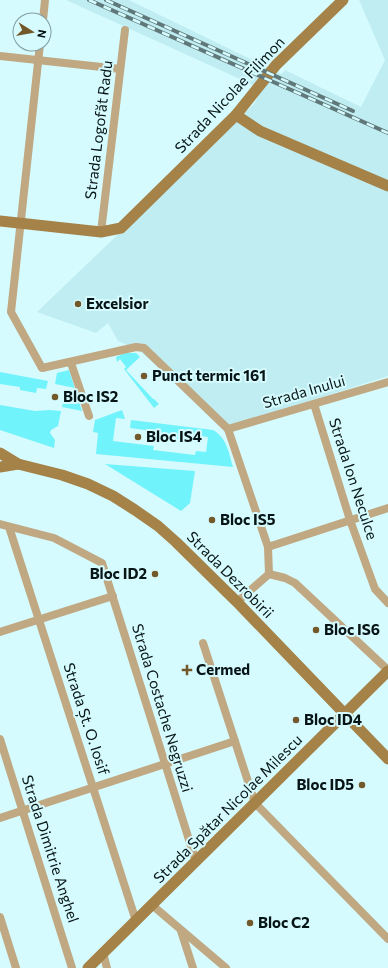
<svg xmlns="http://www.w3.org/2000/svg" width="388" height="968" font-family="Commissioner,sans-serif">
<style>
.built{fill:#bfedf1}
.green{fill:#71f3fc}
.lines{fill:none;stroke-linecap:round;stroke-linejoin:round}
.street{stroke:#bfa882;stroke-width:8}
.secondary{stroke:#a58248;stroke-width:11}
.rail-casing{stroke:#60787a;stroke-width:4}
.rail{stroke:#d6fbfe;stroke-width:2.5;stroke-dasharray:8;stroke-linecap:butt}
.poi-dot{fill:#73582a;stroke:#d6fbfe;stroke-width:1.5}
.labels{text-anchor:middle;stroke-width:4;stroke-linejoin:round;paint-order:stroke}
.street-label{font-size:15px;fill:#071516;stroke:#d6fbfe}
.poi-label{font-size:15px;font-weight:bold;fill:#071516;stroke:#d6fbfe;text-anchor:start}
</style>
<rect width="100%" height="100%" fill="#d6fbfe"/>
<polygon class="built" points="66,0 129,0 281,74 285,70 361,107 385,60 359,0 388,0 388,376 225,428 140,351 118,341 108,323 96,333 37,312 254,104 262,89"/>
<g class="green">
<polygon points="125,353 136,353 140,357 126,370 153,399 154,399 159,404 154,408 124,369 126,367 120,359 117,362 116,357"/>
<polygon points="69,370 82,411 62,407 63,402 73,404 75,388 55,384 57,373"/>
<polygon points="0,372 48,381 46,389 37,388 36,393 20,390 20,387 0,384"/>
<polygon points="0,405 35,411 50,410 61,411 58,426 51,430 50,433 55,440 54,448 0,430"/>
<path d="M122,410L125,419L116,418L113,441L154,446L153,450L195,455L196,451L206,452L208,437L194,435L193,441L159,437V432L130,428L131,420L213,430C227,438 229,453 233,467L96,454L98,433L93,432L95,420Z"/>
<polygon points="105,464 195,471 190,503 181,511"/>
</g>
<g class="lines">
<g class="street">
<polyline points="43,20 45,0"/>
<polyline points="40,44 11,312 42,368 136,347 144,348 228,429 268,547 269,574"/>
<polyline points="0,56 120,69"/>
<polyline points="101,232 125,30"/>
<polyline points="71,363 89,416"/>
<polyline points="314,404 350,520 375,589 388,603"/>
<polyline points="228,429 388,382"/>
<polyline points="0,524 54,538 102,563 196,862"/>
<polyline points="9,527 136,921"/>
<polyline points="268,547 388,508"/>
<polyline points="269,574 285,578 295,583 388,670"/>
<polyline points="237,602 269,574"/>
<polyline points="0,632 113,596"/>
<polyline points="203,643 255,803 388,939"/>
<polyline points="0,739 72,968"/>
<polyline points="0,818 235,741"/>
<polyline points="152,905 226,968"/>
<polyline points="0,917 16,968"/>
<polyline points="181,931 193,968"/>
<polyline points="103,953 107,968"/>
</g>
<g class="secondary">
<polyline points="236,115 260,131 388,186"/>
<polyline points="0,221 101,232 121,228 236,115 276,65 343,0"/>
<polyline points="0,453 18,464 62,475 88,484 113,496 135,510 158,526 176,542 237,602 388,759"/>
<polyline points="0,467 18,464"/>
<polyline points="88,968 388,671"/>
</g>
<defs>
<g id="rail">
<polyline points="89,0 388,133"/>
<polyline points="106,0 353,111"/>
</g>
</defs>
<use href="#rail" class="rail-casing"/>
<use href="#rail" class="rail"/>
</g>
<g class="poi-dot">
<circle cx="78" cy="304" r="4"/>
<circle cx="144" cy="376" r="4"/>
<circle cx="55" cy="397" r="4"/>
<circle cx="138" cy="437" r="4"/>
<circle cx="212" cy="520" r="4"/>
<circle cx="155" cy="574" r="4"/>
<circle cx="316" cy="630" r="4"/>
<path d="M185 664h4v4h4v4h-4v4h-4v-4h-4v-4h4z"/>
<circle cx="296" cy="720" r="4"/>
<circle cx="362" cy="785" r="4"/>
<circle cx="250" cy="923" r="4"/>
</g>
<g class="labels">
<g class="street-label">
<text transform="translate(230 95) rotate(-47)" y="5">Strada Nicolae Filimon</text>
<text transform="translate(99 130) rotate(-83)" y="5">Strada Logofăt Radu</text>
<text transform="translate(304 392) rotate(-16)" y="5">Strada Inului</text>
<text transform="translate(353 479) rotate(72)" y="5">Strada Ion Neculce</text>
<text transform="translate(230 575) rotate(45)" y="5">Strada Dezrobirii</text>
<text transform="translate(162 708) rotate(73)" y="5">Strada Costache Negruzzi</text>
<text transform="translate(86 719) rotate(72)" y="5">Strada Șt. O. Iosif</text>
<text transform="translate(228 809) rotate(-45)" y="5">Strada Spătar Nicolae Milescu</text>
<text transform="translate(50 849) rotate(72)" y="5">Strada Dimitrie Anghel</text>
</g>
<g class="poi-label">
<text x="86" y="309">Excelsior</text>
<text x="152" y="381">Punct termic 161</text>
<text x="63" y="402">Bloc IS2</text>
<text x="146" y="442">Bloc IS4</text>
<text x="220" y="525">Bloc IS5</text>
<text x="147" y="579" text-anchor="end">Bloc ID2</text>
<text x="324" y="635">Bloc IS6</text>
<text x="196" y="675">Cermed</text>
<text x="304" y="725">Bloc ID4</text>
<text x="354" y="790" text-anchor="end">Bloc ID5</text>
<text x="258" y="928">Bloc C2</text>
</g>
</g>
<g transform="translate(32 32) rotate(101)"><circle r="19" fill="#d6fbfe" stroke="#839fa1"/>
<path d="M0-3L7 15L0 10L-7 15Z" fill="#73582a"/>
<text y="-6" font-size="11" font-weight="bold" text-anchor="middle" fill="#071516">N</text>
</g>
</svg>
